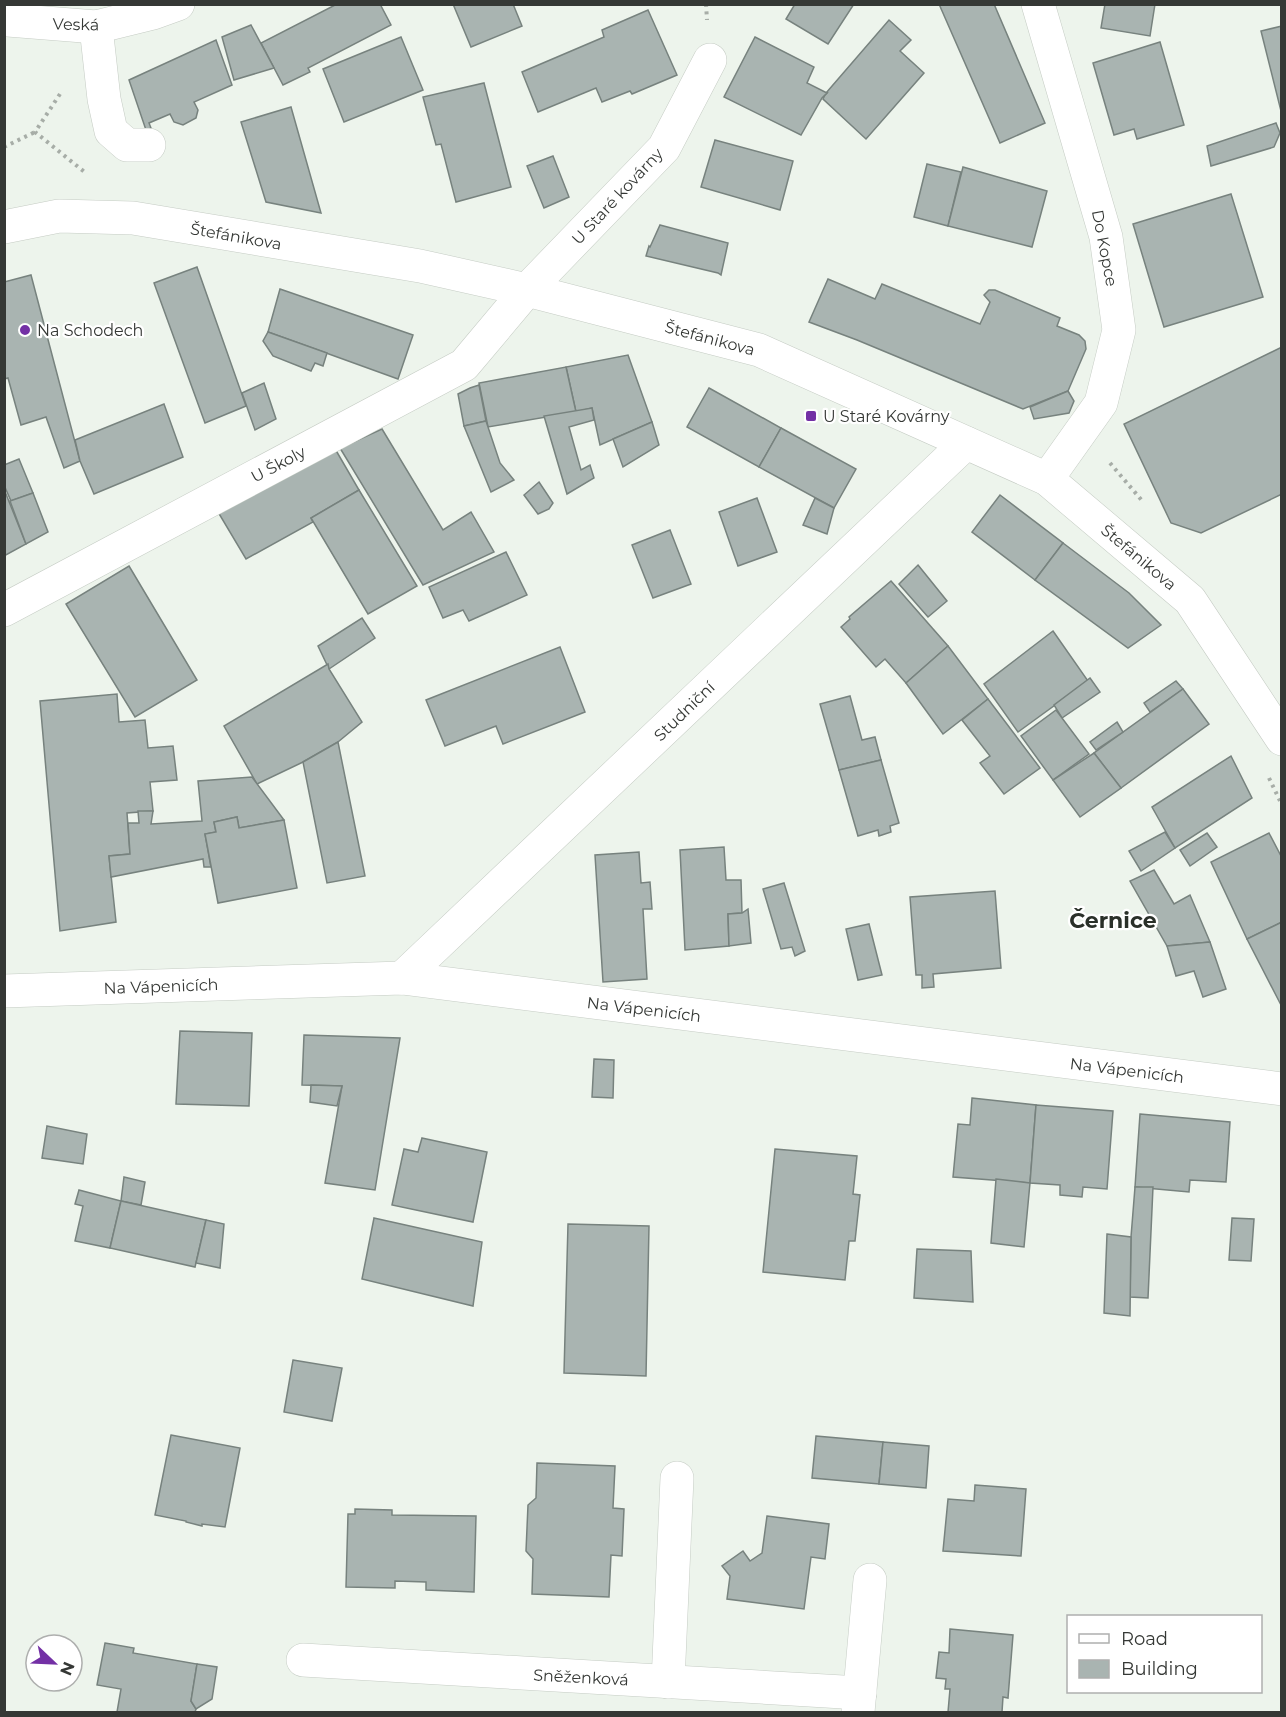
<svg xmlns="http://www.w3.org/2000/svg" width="1286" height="1717" font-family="Montserrat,sans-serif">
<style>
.building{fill:#a9b4b1;stroke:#77827e;stroke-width:1.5}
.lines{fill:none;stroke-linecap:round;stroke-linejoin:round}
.minor-casing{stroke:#c5ccc4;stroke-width:34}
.path{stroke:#a7ada7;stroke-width:4;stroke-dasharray:3 4.5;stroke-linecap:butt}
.minor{stroke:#fff;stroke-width:33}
.poi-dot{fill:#7330a5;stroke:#fff;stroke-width:2}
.labels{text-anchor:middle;stroke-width:4.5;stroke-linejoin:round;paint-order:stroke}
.street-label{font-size:16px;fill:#353835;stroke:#fff}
.poi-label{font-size:16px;fill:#353835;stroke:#fff;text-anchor:start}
.district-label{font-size:22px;font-weight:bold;fill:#2a3029;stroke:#fff}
</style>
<rect width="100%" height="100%" fill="#edf4ec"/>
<g class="building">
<polygon points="337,4 380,4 391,25 308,68 310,72 283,85 261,43"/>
<polygon points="453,4 513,4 522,26 471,47"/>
<polygon points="795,4 854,4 828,44 786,19"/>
<polygon points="939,4 994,4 1045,123 1000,143"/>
<polygon points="1105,4 1155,4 1150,36 1101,28"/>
<polygon points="648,10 677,75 632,94 630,91 602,102 596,88 538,112 522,72 604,37 602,30"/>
<polygon points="889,20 911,40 900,51 924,73 866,139 823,99 825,95 827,93 826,93"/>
<polygon points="251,25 274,68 234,80 222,37"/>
<polygon points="1282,26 1282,115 1261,31"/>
<polygon points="401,37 423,90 344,122 323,69"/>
<polygon points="755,37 814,67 807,83 827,93 822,98 801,135 724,97"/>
<polygon points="216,40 232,85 194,102 198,110 196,118 183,125 174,122 170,114 149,123 151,128 146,130 129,80"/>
<polygon points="1160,42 1184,125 1137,139 1134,129 1114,135 1093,63"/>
<polygon points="484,83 511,187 456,202 441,144 436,145 423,97"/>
<polygon points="291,107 321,213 266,202 241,122"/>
<polygon points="1276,123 1280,133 1274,147 1211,166 1207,146"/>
<polygon points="715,140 793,161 780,210 701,187"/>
<polygon points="553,156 569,197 544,208 527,166"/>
<polygon points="927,164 961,172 948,226 914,217"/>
<polygon points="963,167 1047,191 1032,247 948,226"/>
<polygon points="1231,194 1263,297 1164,327 1133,224"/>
<polygon points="660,225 728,243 721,275 718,273 646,256 649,246 650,247"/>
<polygon points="197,267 246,406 205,423 154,283"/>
<polygon points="31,275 80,461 64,468 46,417 21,425 8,378 4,379 4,282"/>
<polygon points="828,279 875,299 882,284 980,324 990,302 984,295 989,290 995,290 1060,318 1057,326 1079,335 1085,341 1086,349 1068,391 1023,409 857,340 809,322"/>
<polygon points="280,289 413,335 398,379 268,332"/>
<polygon points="268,332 327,353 323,366 315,363 311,371 273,356 263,341"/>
<polygon points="1282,347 1282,494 1201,533 1171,523 1124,424"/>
<polygon points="628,355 652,422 600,445 592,408 576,412 566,367"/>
<polygon points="566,367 576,412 488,427 479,383"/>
<polygon points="264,383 276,419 255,430 242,393"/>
<polygon points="479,385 486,421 464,426 458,394 470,388"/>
<polygon points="709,388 781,428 759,467 687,427"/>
<polygon points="1068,391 1074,401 1069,413 1034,419 1030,407"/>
<polygon points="164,404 183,457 94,494 80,461 75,440"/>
<polygon points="592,408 594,420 569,427 581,470 590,465 594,478 567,494 544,416"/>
<polygon points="486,421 500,463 514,480 491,492 464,426"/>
<polygon points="652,422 659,445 623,467 613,439"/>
<polygon points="781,428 856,469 834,508 759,467"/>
<polygon points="382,429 443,530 471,512 494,552 423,585 340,448"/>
<polygon points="334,447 359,490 311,518 313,522 246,559 218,512"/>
<polygon points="19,459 33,493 11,501 4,485 4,465"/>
<polygon points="539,482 553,503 549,509 538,514 524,495"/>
<polygon points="4,489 26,544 4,556"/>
<polygon points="359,490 417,586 368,614 311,518"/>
<polygon points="33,493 48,532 26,544 10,501"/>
<polygon points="1000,495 1063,543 1035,580 972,532"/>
<polygon points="757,498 777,552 738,566 719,512"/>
<polygon points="815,498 834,508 827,534 803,525"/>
<polygon points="670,530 691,584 653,598 632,545"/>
<polygon points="1063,543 1129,593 1161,625 1128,648 1035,580"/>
<polygon points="506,552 527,595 469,621 463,610 443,618 429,587"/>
<polygon points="918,565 947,601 928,617 899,584"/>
<polygon points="129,566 197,680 135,717 66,604"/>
<polygon points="891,581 948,646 906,683 885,659 876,667 841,627 850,619 849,617"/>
<polygon points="362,618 375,638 329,669 318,646"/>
<polygon points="1053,631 1088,681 1018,732 984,684"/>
<polygon points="948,646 988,699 943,734 906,683"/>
<polygon points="560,647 585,712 503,744 496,726 445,746 426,700"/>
<polygon points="328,664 329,669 362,722 338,742 303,762 257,784 224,726"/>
<polygon points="1090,678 1100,692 1062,718 1054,705"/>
<polygon points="1176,681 1183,689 1150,712 1144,703"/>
<polygon points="1183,689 1209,724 1121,788 1094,753"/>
<polygon points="117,694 119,722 145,720 148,748 173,746 177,780 150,782 153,811 127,813 130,854 109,856 116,922 60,931 40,701"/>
<polygon points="850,696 862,740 875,737 881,760 839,770 820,704"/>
<polygon points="988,699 1040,768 1004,794 980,763 990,756 962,720"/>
<polygon points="1056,710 1089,754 1053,780 1021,736"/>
<polygon points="1117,722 1123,732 1096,750 1090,742"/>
<polygon points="338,742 365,876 327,883 303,762"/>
<polygon points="1094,753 1121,788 1080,817 1053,780"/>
<polygon points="1231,756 1252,798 1175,848 1152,807"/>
<polygon points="881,760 899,823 890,826 891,832 879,836 878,830 858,836 839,770"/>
<polygon points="252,777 284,820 239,828 237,817 214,822 216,832 205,834 211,867 204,867 203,859 111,877 109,856 130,854 128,823 139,823 138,811 153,811 151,824 202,821 198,781"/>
<polygon points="237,817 239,828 284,820 297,888 218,903 205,834 216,832 214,822"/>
<polygon points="1165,832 1175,848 1141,871 1129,851"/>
<polygon points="1207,833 1217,847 1190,866 1180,850"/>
<polygon points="1269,833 1282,858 1282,922 1247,939 1211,862"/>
<polygon points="724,847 726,880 741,880 742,913 728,914 729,946 685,950 680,850"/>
<polygon points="639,852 641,883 650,882 652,909 643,909 647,979 603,982 595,855"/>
<polygon points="1154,870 1174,904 1190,895 1210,942 1167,946 1130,881"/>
<polygon points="784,883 805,951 795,956 792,947 781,949 763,889"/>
<polygon points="995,891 1001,968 933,974 934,987 922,988 922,975 916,975 910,897"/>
<polygon points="748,909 751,943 729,946 728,914 742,913"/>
<polygon points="1282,922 1282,1007 1247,939"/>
<polygon points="869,924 882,975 858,980 846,929"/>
<polygon points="1210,942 1226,989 1203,997 1194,971 1176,976 1167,946"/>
<polygon points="180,1031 252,1033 249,1106 176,1104"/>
<polygon points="304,1035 400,1038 375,1190 325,1183 342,1086 302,1085"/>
<polygon points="594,1059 614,1060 613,1098 592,1097"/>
<polygon points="311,1085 342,1086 337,1106 310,1102"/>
<polygon points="972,1098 1036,1105 1030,1183 953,1177 958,1124 970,1125"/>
<polygon points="1036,1105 1113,1111 1107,1189 1083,1187 1082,1197 1060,1195 1060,1185 1030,1183"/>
<polygon points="1140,1114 1230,1122 1226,1182 1190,1180 1189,1192 1135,1187"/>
<polygon points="47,1126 87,1134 83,1164 42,1158"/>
<polygon points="422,1138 487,1152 473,1222 392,1205 404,1149 418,1152"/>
<polygon points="775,1149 857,1156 853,1194 860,1195 855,1241 849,1241 845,1280 763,1272"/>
<polygon points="124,1177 145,1182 141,1205 121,1201"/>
<polygon points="996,1179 1030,1183 1024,1247 991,1243"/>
<polygon points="1135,1187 1153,1187 1148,1298 1130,1297 1131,1237"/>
<polygon points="79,1190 121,1201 110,1248 75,1241 83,1206 75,1204"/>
<polygon points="121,1201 206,1220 195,1267 110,1248"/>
<polygon points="374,1218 482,1242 473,1306 362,1279"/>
<polygon points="1232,1218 1254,1219 1251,1261 1229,1260"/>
<polygon points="206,1220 224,1224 220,1268 196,1263"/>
<polygon points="568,1224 649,1226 646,1376 564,1373"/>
<polygon points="1107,1234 1131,1237 1130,1316 1104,1313"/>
<polygon points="917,1249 971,1251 973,1302 914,1298"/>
<polygon points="293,1360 342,1368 332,1421 284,1412"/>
<polygon points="171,1435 240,1448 225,1527 202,1524 202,1526 186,1522 186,1521 155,1515"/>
<polygon points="816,1436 883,1442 879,1484 812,1478"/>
<polygon points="883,1442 929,1446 926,1488 879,1484"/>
<polygon points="537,1463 615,1466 613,1508 624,1509 622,1556 611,1555 609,1597 532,1594 533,1559 526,1551 528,1505 536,1498"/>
<polygon points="975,1485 1026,1489 1021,1556 943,1551 948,1499 974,1501"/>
<polygon points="355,1509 392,1510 392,1515 476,1516 474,1592 426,1590 426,1582 395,1581 395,1588 346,1587 348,1514 355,1514"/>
<polygon points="767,1516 829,1524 825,1559 811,1557 804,1609 727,1599 730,1576 722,1566 743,1551 750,1561 762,1553"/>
<polygon points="950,1629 1013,1635 1008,1698 1003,1697 1002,1712 948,1712 950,1689 945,1689 946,1679 936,1678 939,1652 949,1653"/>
<polygon points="105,1643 134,1648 133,1653 197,1664 191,1701 196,1709 195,1712 117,1712 121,1689 97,1685"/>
<polygon points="197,1664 217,1667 212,1699 196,1709 191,1701"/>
</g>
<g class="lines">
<defs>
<g id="minor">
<polyline points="1038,4 1106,237 1119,330 1101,403 1047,479"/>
<polyline points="8,20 96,27 153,13 178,4"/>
<polyline points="96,27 104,99 111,131 127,145 149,145"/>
<polyline points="4,227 59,216 133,218 420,266 527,290 759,350 1047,479 1190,600 1282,739"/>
<polyline points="4,610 464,365 527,290 664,148 710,60"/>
<polyline points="402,978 966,443"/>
<polyline points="4,991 402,978 1282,1089"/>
<polyline points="303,1660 860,1693"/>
<polyline points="668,1682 677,1478"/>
<polyline points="858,1712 870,1580"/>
</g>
</defs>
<use href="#minor" class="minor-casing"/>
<g class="path">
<polyline points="706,4 707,20"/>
<polyline points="60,94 35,132 87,174"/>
<polyline points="4,147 35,132"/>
<polyline points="1110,463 1144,503"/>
<polyline points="1269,778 1282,805"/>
</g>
<use href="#minor" class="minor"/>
</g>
<g class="poi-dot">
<circle cx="25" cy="330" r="6"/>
<rect x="805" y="410" width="12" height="12" rx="3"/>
</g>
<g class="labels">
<g class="street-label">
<text transform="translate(76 24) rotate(1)" y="6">Veská</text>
<text transform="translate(617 196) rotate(-47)" y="6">U Staré kovárny</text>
<text transform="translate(236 236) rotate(10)" y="6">Štefánikova</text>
<text transform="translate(1105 248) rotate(79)" y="6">Do Kopce</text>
<text transform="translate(710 338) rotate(15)" y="6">Štefánikova</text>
<text transform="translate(278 464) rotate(-28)" y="6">U Školy</text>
<text transform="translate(1139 557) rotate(40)" y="6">Štefánikova</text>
<text transform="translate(684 711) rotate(-44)" y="6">Studniční</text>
<text transform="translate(161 986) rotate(-2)" y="6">Na Vápenicích</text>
<text transform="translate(644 1009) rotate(7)" y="6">Na Vápenicích</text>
<text transform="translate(1127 1070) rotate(7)" y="6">Na Vápenicích</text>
<text transform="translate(581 1677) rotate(3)" y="6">Sněženková</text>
</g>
<g class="poi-label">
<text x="37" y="336">Na Schodech</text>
<text x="823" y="422">U Staré Kovárny</text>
</g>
<g class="district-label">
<text x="1113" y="928">Černice</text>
</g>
</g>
<rect width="1286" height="1717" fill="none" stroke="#353835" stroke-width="12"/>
<rect x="1067" y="1615" width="195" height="78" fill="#ffffff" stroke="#aeafae" stroke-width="1.5"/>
<rect x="1079" y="1634" width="30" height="9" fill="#ffffff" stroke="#aeafae" stroke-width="1.5"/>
<text x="1121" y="1645" font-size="18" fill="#353835">Road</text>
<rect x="1079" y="1660" width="30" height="18" fill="#a9b4b1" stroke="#aeafae" stroke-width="1.5"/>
<text x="1121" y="1675" font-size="18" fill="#353835">Building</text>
<g transform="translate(54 1663) rotate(113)"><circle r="28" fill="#ffffff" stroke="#aeafae" stroke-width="1.5"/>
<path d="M0-4.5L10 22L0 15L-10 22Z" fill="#7330a5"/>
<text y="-9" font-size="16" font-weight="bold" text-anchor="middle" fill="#353835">N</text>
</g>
</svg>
